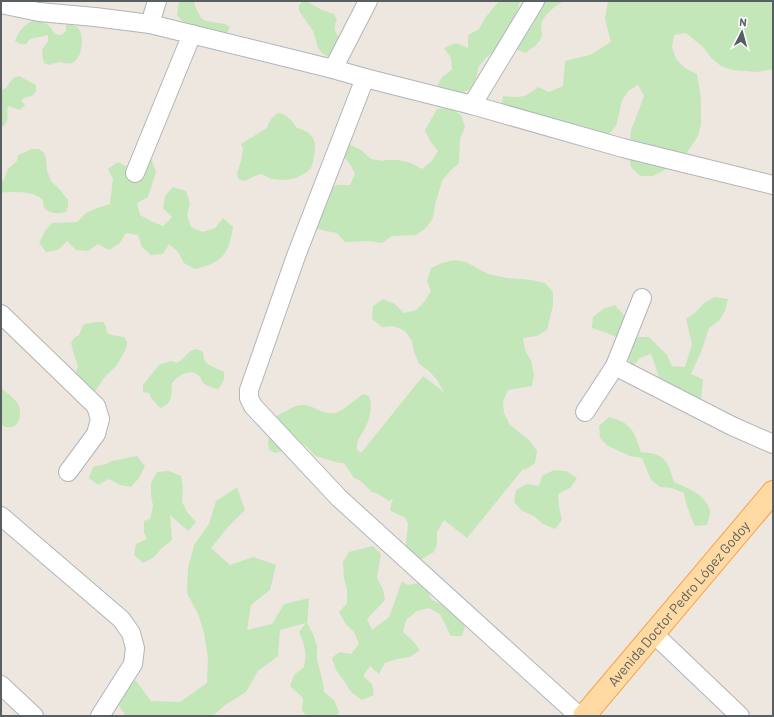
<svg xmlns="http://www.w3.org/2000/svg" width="774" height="717" font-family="Barlow,sans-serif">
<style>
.green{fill:#c4e7b9}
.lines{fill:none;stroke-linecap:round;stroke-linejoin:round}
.minor-casing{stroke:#b0b5b9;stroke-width:20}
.major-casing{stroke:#fb9f4a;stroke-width:24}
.minor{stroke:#fff;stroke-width:18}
.major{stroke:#ffdaa2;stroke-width:22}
.labels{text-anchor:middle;stroke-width:4;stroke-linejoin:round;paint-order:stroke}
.street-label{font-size:14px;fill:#585f62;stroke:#fff}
</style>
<rect width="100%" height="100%" fill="#ede7df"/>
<g class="green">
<polygon points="179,1 194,1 195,6 201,18 206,21 225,24 230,27 227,33 215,31 204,27 198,26 192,27 186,24 177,16"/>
<path d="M303,1H306L322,10L334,14L337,19C332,29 336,34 342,42L333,57L327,56L322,53L318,48L313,31L299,11V5Z"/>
<polygon points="499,1 520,1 516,15 497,49 487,57 479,66 476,78 470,89 458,95 436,88 442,77 452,70 451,58 444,48 456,43 468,48 468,35 479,29 485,18"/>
<path d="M540,1H562V2C554,7 545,14 542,22C540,26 542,31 542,35C540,44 532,48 525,53L513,48Z"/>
<path d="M608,1H773V69L758,72L732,70L721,66L711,58L704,48L686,33L674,35L672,47L676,59L685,68L697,74L701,99V124L698,136L684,157L674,165L653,176H640L631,167L629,155L631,130L640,107L644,96L638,85L628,91L622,101L616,126L608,135L541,129L529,131L517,126L501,108L503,96C520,98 525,98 538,87L549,92L563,86L565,61L590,55L611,42L605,19Z"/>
<path d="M36,19C45,22 50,25 55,34L61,35L66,31V25C70,25 75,25 78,28C85,35 82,56 75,61C72,64 67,64 63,63L61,62L55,63L49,65L44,63C42,53 40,50 48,42V35L30,39L26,44H20L15,41C18,31 26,23 36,19Z"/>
<path d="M19,76L36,85V91L32,96L26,97L21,100L25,105L20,110L8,106C6,115 10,119 4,126H1V90L6,88L13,78Z"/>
<polygon points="450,108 461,115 465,127 460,139 459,163 450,171 442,181 435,205 433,218 426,228 416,235 392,236 382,243 369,241 345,242 337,233 326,231 315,228 325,188 337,185 350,185 355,174 350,164 342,155 349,144 361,150 371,159 383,161 386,160 398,160 411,163 422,169 432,161 438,151 430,141 425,130 437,109"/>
<path d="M278,113C288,115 292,121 297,128L303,130L309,133L313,138L315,144V150L313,162L311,168L307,172L296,178L285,180L272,179L261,174L255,176L244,181L238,179L237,173L241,161L243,149L241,144L267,128L269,122L273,117Z"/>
<path d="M32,149H39L44,153L46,159L47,171L51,181L60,190L68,200V206L66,212C59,214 48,214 44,207C43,205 43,202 43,200C35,192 22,192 11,192C7,192 5,193 1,192V181L4,180L8,169L17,161L18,155Z"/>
<path d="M151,159L156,172L148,197L137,203L140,215L151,221L163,226L172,217L163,208L165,196L173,187L186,191L190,203L187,215L191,227L203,232L215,228L223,218L233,227C229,254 222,263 195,269L184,263L178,252L169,244L163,254L151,255L142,247L138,235L126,233L119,244L109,250L98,244L88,251L76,250L67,241L58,250L46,252L39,243L45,231L52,223L77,222L86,213L97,208L110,204L113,179L108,169L118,162L129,168L139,160Z"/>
<path d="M454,260L466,262L488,274L507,278L532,280L545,283L553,292V305L547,330L537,336L523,338L525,350L531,361L534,374L532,386L508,390L503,401L504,413L510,425L530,441L537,451L535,463L525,470L523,469L467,538L444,520L437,532V544L434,552L418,561L407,549L406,542L408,524L406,518L395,513L390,510L391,504L393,498L389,501L378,494L372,492L364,484L359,480L354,478L344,463H339L315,456L307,447L303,444L296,443L285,447L280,452L275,453L269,450C268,445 268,441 269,435C271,420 274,416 288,410C292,407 297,405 302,405C314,405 322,415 335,413C343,411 356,399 363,394L369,396C373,408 370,419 364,430C359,438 357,440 357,449H356L361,453L423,376L444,392L437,380L429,371L419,364L414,352L412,341L405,331L394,326L382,327L372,319L373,306L383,299L395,304L404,313L416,310L424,302L431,291L427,281L431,268L442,263Z"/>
<polygon points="715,297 728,299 725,311 719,321 709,328 701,352 691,374 703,379 701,399 689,399 680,390 659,377 651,354 640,358 632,367 622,345 615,336 592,328 593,317 603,309 615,305 623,314 629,326 636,337 649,337 667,355 672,366 685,367 692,344 686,319 696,312 704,303"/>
<path d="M97,322H103L106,327L107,333C113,336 118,336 124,337L127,342L126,349L117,365L104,378L93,394L78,378L76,372L78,366L74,355L71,343L74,338L79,335L81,330L84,324Z"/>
<path d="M197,349L203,352L204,359L207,364L224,372C225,380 223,383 218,389C214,388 209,387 206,385C202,383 202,380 200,377C191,367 179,375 172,383C171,395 174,403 160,408L152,399L149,393L143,392V385L159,365L171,361L177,363C186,358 186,351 197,349Z"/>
<path d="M1,388C7,393 16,399 19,406C20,410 20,413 20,416C18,427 11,430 1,425Z"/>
<path d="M609,417C632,423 634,431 641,452C665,454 667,459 674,482C687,488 708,495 710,512C710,516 708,522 707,525L695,526C690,515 686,505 684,493L672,488L660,487L651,480L642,458L630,456L608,446L600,438L599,426Z"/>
<polygon points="137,456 145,466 139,478 131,487 120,485 109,479 98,485 89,478 93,467 106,464 112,461"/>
<polygon points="554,470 566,471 577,478 570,488 558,494 559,507 562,520 555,529 543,524 534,516 522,511 514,502 516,490 527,484 539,486 542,476"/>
<polygon points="169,471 181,476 183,488 182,502 187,512 196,522 188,531 170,515 172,540 162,548 153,558 143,563 134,555 136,544 147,539 144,533 144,521 150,519 153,506 151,495 151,483 157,472"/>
<path d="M237,487L245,510L228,527L211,548L230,565L253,557L276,565L270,590L251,605L247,630L272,624L284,604L309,598L307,623L313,634L317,646V659L323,683L324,692L334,700L339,712L336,716H306L302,710L303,698L290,686L294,675L304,667C307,651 305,647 299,632L306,623L280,630L278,656L258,671L246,692L225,705L213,716H126L115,700L131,680L136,681L151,701L180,702L207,683L208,658L204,633L198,614L187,593L188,568L194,545L209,524L216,501Z"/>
<polygon points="373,546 381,554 377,578 383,589 385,600 367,619 372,630 389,617 402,581 407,585 419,583 427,591 432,600 447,607 466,623 462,636 451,636 440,614 429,608 417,611 406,620 403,632 412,640 420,650 410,657 397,659 385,663 379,674 370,666 363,676 372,684 374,695 362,700 351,692 344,681 336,670 332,658 339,652 351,654 359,644 354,632 345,623 339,612 347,603 347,590 344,578 343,562 349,552"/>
</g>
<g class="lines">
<defs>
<g id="minor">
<polyline points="1,4 39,12 95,17 150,24 333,69 365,78 472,105 623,148 773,185"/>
<polyline points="150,24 157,1"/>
<polyline points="333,69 368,1"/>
<polyline points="365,78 296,256 249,390 249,398 253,406 339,498 579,716"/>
<polyline points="472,105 535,1"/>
<polyline points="135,173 192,34"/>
<polyline points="1,314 96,406 100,419 96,434 68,472"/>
<polyline points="615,366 732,426 773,444"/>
<polyline points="585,412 615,366 642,298"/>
<polyline points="1,516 121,619 131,633 135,648 133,664 100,716"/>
<polyline points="654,634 740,716"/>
<polyline points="1,685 34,716"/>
</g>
<g id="major">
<path id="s1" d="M584,716L773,492"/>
</g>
</defs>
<use href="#minor" class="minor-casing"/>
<use href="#major" class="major-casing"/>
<use href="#minor" class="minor"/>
<use href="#major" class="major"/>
</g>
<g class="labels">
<g class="street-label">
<text dy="5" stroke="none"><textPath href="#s1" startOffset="147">Avenida Doctor Pedro López Godoy</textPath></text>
</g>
</g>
<rect width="774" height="717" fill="none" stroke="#585f62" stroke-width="4"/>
<g transform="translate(742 32) rotate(6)" stroke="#ffffff" stroke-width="3" paint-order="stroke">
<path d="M0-3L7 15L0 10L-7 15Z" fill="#585f62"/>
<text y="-6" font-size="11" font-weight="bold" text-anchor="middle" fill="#585f62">N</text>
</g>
</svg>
